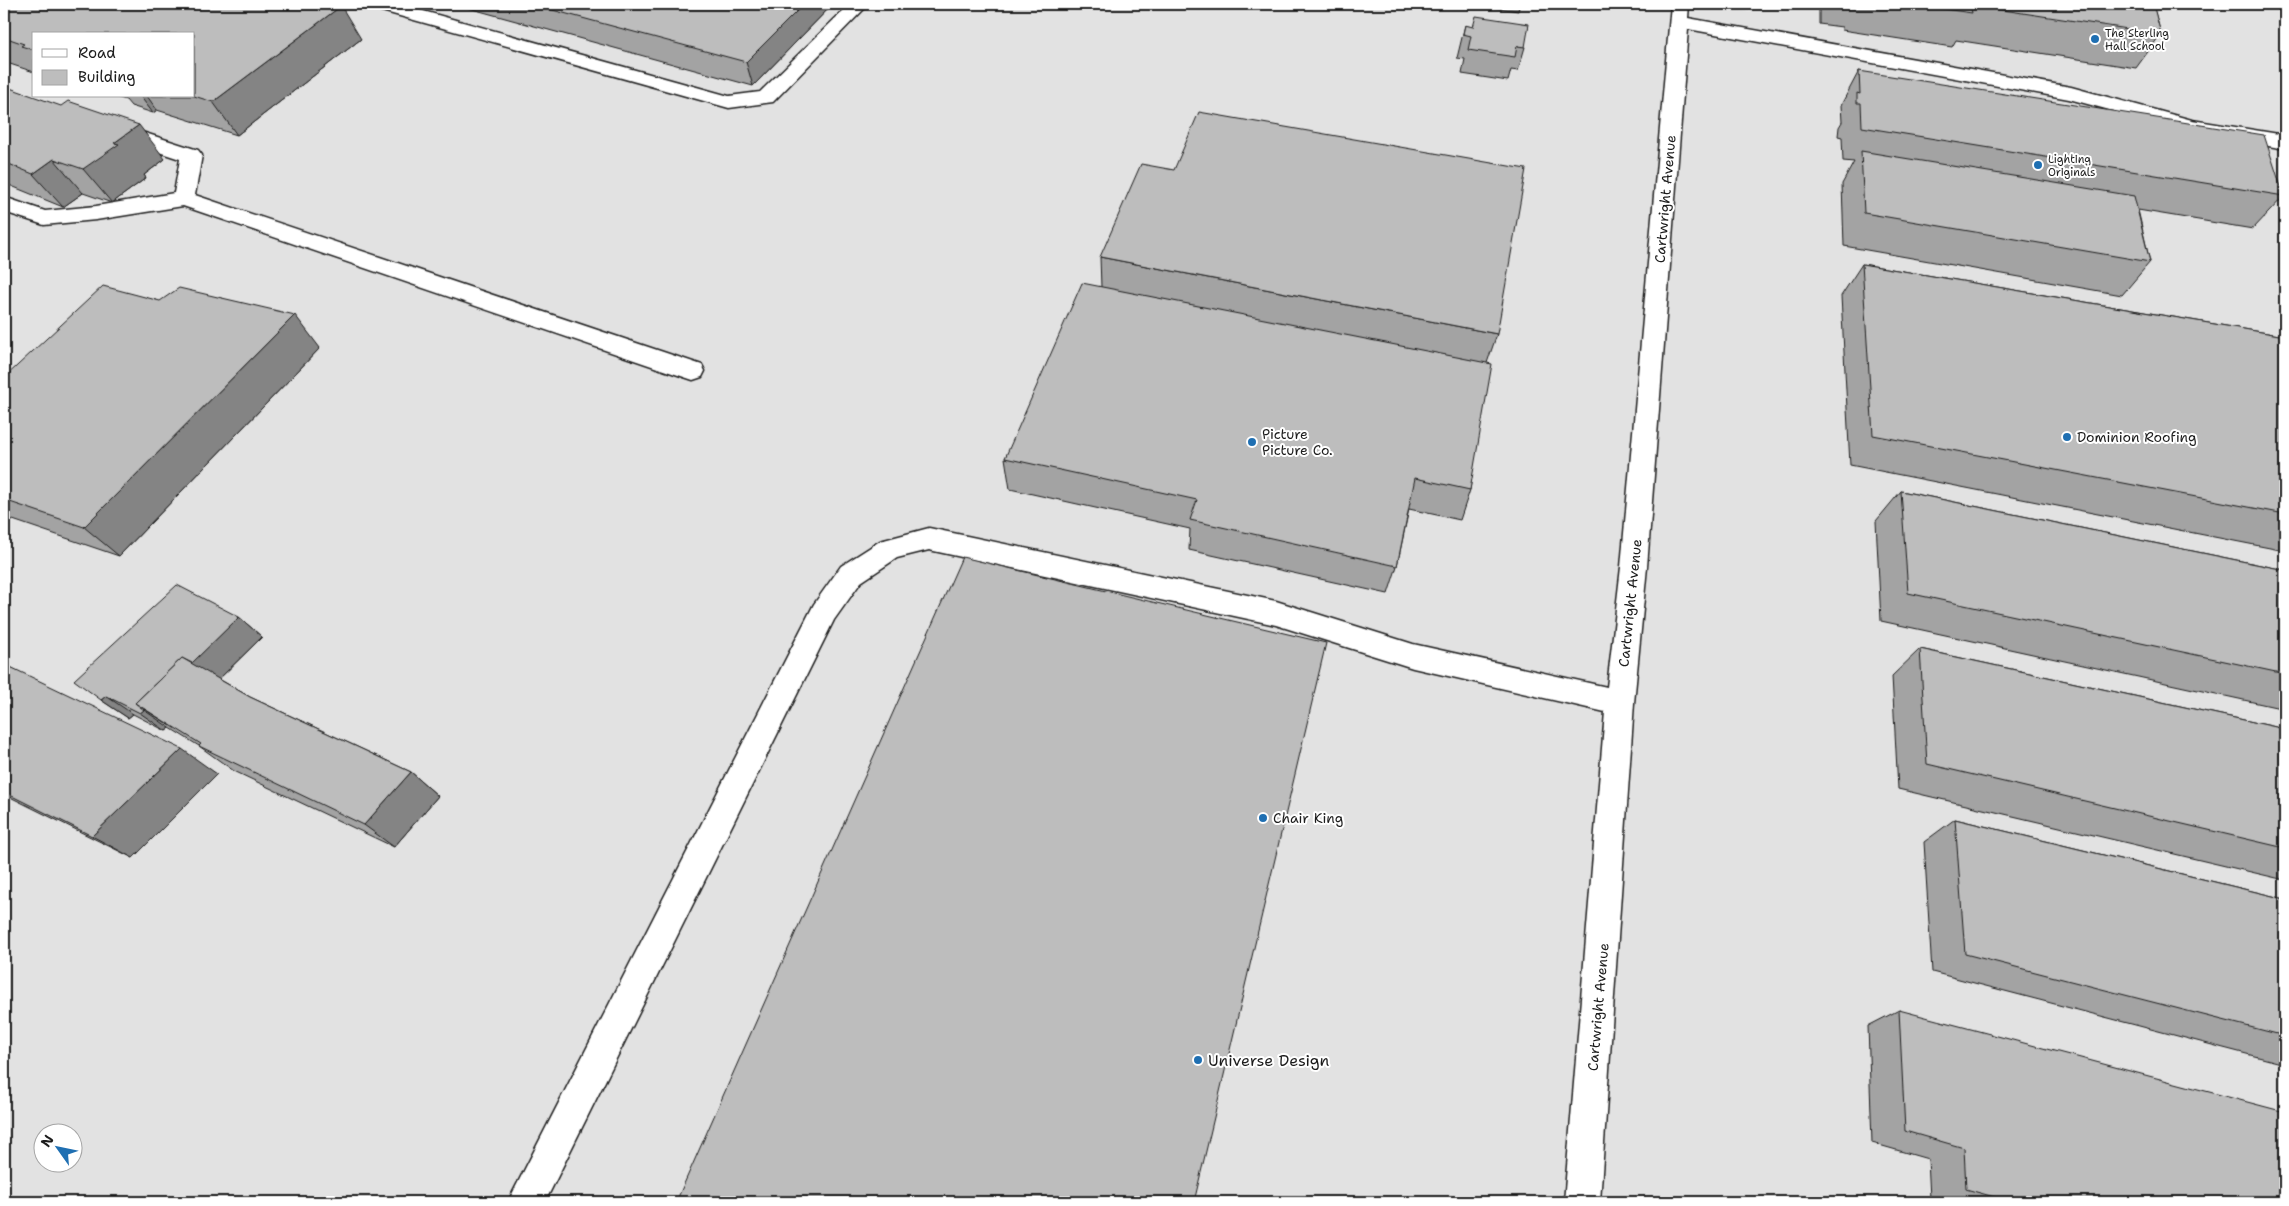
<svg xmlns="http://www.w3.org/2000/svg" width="2289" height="1206" font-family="'Shantell Sans',sans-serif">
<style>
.built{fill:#e2e2e2;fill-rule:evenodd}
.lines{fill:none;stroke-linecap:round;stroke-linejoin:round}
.minor-casing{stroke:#1c1c1c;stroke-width:3}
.minor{fill:#fff;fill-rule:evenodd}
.wall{fill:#a3a3a3;stroke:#1c1c1c}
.shaded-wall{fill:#848484;stroke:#1c1c1c}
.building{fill:#bdbdbd;stroke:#1c1c1c}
.poi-dot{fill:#1f6fb2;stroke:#fff;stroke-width:2}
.labels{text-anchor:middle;stroke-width:4;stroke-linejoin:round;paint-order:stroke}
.far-poi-label{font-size:11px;fill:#1c1c1c;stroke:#fff;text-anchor:start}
.street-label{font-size:14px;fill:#1c1c1c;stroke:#fff}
.poi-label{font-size:14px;fill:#1c1c1c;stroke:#fff;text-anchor:start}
.near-poi-label{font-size:16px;fill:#1c1c1c;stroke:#fff;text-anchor:start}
</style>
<rect width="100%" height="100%" fill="#f2f2f2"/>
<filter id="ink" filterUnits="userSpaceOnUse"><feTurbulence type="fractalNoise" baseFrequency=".02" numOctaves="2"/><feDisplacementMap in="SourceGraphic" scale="10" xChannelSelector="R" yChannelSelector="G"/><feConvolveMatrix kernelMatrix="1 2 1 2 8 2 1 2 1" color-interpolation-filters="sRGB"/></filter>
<g filter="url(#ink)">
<path class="built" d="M4,4H1698L1751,12L1752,4H2285V1202H4ZM34,34H194V96H34ZM42,1134H72V1164H42Z"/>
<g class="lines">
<defs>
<g id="minor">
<polygon points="369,4 398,4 729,96 760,92 850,4 869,4 773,102 729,108 371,8"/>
<polygon points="1671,4 1689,4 1688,18 2071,87 2192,120 2285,135 2285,149 2191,132 2069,99 1688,29 1647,567 1634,703 1600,1202 1564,1202 1605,712 1413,668 1276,625 929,550 897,558 861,582 834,620 545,1202 508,1202 814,604 841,566 880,541 929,528 1276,601 1413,644 1607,687 1621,567"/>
<polygon points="117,124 198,150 202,155 195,195 702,365 705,371 702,377 693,380 684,377 183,206 96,220 44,225 4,212 4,197 45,211 96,206 174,193 180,159 110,136 107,131 110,126"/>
</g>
</defs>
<use href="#minor" class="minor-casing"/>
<use href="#minor" class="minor"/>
</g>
<g class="wall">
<polygon points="4,4 361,39 237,135 157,110 153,113 131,106 126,100 113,96 194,96 194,34 34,34 34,72 4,62"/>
<polygon points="454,4 833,4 753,86"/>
<polygon points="1470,4 1520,4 1518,11"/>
<polygon points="1819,4 2154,4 2153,5 2161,34 2136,68 1956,40 1952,47 1842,30 1842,27 1819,24"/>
<polygon points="1465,25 1525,47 1518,71 1511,70 1508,81 1462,74 1465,59 1457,58"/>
<polygon points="1859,71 2284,196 2253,229 2138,210 2150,262 2122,295 1844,246 1842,184 1854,162 1843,161 1842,137 1838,136 1839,127 1842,122 1841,105"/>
<polygon points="4,86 165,159 144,175 146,178 112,203 83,193 63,207 4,183"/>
<polygon points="1100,257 1497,334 1487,363 1470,490 1460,520 1409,509 1397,566 1388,594 1189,550 1190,529 1010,489 1005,458 1101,287"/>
<polygon points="1862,264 2285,336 2285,551 1850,465 1841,296"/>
<polygon points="320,348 119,556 4,517 4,378"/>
<polygon points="1901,491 2285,570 2285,709 1881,621 1876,521"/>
<polygon points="239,617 262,637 219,679 250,697 411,772 438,796 394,847 234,771 199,746 170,728 166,731 133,714 128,718 101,700"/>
<polygon points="1920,649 2285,729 2285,880 1898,789 1892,676"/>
<polygon points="4,664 217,774 133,858 4,794"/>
<polygon points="1955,819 2285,899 2285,1064 1932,972 1924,842"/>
<polygon points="1899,1010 2285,1202 1940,1202 1930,1199 1928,1159 1872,1143 1868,1026"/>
</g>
<g class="shaded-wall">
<polygon points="804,4 833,4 753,86 746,62"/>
<polygon points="341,6 361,39 237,135 213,102"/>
<polygon points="140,96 147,96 157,110 153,113"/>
<polygon points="139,125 165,159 144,175 146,178 112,203 83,169 114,143"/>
<polygon points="54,159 83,193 63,207 33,174"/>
<polygon points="295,315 320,348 119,556 84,527"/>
<polygon points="239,617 262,637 171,726 144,709"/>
<polygon points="106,696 133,714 128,718 101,700"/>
<polygon points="144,710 170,728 166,731 140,713"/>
<polygon points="182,749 217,774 133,858 92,836"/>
<polygon points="411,772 438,796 394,847 364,825"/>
</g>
<g class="building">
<polygon points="4,4 335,4 341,6 213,102 194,96 194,34 34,34 34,50 21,46 24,44 4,37"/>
<polygon points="530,4 804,4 746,62"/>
<polygon points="1909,4 2153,4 2161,34 1970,5 1972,13"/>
<polygon points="1476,16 1529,24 1525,47 1517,46 1515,57 1468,50 1471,36 1463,34 1465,25 1473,27"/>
<polygon points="1859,71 2264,135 2284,196 1862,127 1861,103 1857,103 1857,93 1860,94"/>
<polygon points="4,86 61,106 68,101 139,125 114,143 119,144 83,169 54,159 33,174 4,162"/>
<polygon points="1199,112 1526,169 1497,334 1100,257 1141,164 1174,170"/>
<polygon points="1861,151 2134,196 2150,262 1864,213"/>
<polygon points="1862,264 2285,336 2285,514 1873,435"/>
<polygon points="1082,283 1492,364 1470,490 1415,478 1397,566 1190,520 1197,500 1005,458"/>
<polygon points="103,286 160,301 179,288 295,315 84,527 4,500 4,433 7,430 4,429 4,378"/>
<polygon points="1901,491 2285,570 2285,674 1908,593"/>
<polygon points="962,557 1326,643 1194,1202 676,1202"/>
<polygon points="177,585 239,617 192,663 182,658 135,703 144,710 140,713 106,696 101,700 74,680"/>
<polygon points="1920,649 2285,729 2285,848 1927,764"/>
<polygon points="182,658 250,697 411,772 364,825 199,746 201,744 135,703"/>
<polygon points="4,664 182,749 92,836 4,792"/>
<polygon points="1955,819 2285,899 2285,1036 1965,954"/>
<polygon points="1899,1010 2285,1112 2285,1202 2012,1202 1966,1189 1964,1148 1905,1131"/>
</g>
</g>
<g class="poi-dot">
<circle cx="2095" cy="39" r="5"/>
<circle cx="2038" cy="165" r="5"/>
<circle cx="2067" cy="437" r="5"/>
<circle cx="1252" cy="442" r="5"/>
<circle cx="1263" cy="818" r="5"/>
<circle cx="1198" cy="1060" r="5"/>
</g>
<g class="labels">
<g class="far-poi-label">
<text x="2105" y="37">The Sterling<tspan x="2105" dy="13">Hall School</tspan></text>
<text x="2048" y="163">Lighting<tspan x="2048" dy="13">Originals</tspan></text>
</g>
<g class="street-label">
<text transform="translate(1665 199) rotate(-85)" y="5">Cartwright Avenue</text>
<text transform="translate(1630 603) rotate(-84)" y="5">Cartwright Avenue</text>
<text transform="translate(1598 1007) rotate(-85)" y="5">Cartwright Avenue</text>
</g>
<g class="poi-label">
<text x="1262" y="439">Picture<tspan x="1262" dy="16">Picture Co.</tspan></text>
<text x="2077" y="442">Dominion Roofing</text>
<text x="1273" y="823">Chair King</text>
</g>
<g class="near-poi-label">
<text x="1208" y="1066">Universe Design</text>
</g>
</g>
<rect width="2289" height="1206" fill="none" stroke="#fff" stroke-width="20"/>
<rect x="10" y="10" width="2269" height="1186" fill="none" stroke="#1c1c1c" stroke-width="2" filter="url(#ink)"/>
<rect x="32" y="32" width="162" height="65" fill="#ffffff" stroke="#a4a4a4"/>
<rect x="42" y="49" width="25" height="8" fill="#ffffff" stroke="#a4a4a4"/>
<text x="78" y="58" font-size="15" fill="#1c1c1c">Road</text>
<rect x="42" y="70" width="25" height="15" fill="#bdbdbd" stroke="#a4a4a4"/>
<text x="78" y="82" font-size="15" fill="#1c1c1c">Building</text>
<g transform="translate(58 1148) rotate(303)"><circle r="24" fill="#ffffff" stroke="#a4a4a4"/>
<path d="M0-4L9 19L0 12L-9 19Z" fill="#1f6fb2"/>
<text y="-8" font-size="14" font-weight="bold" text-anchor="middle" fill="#1c1c1c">N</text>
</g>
</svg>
